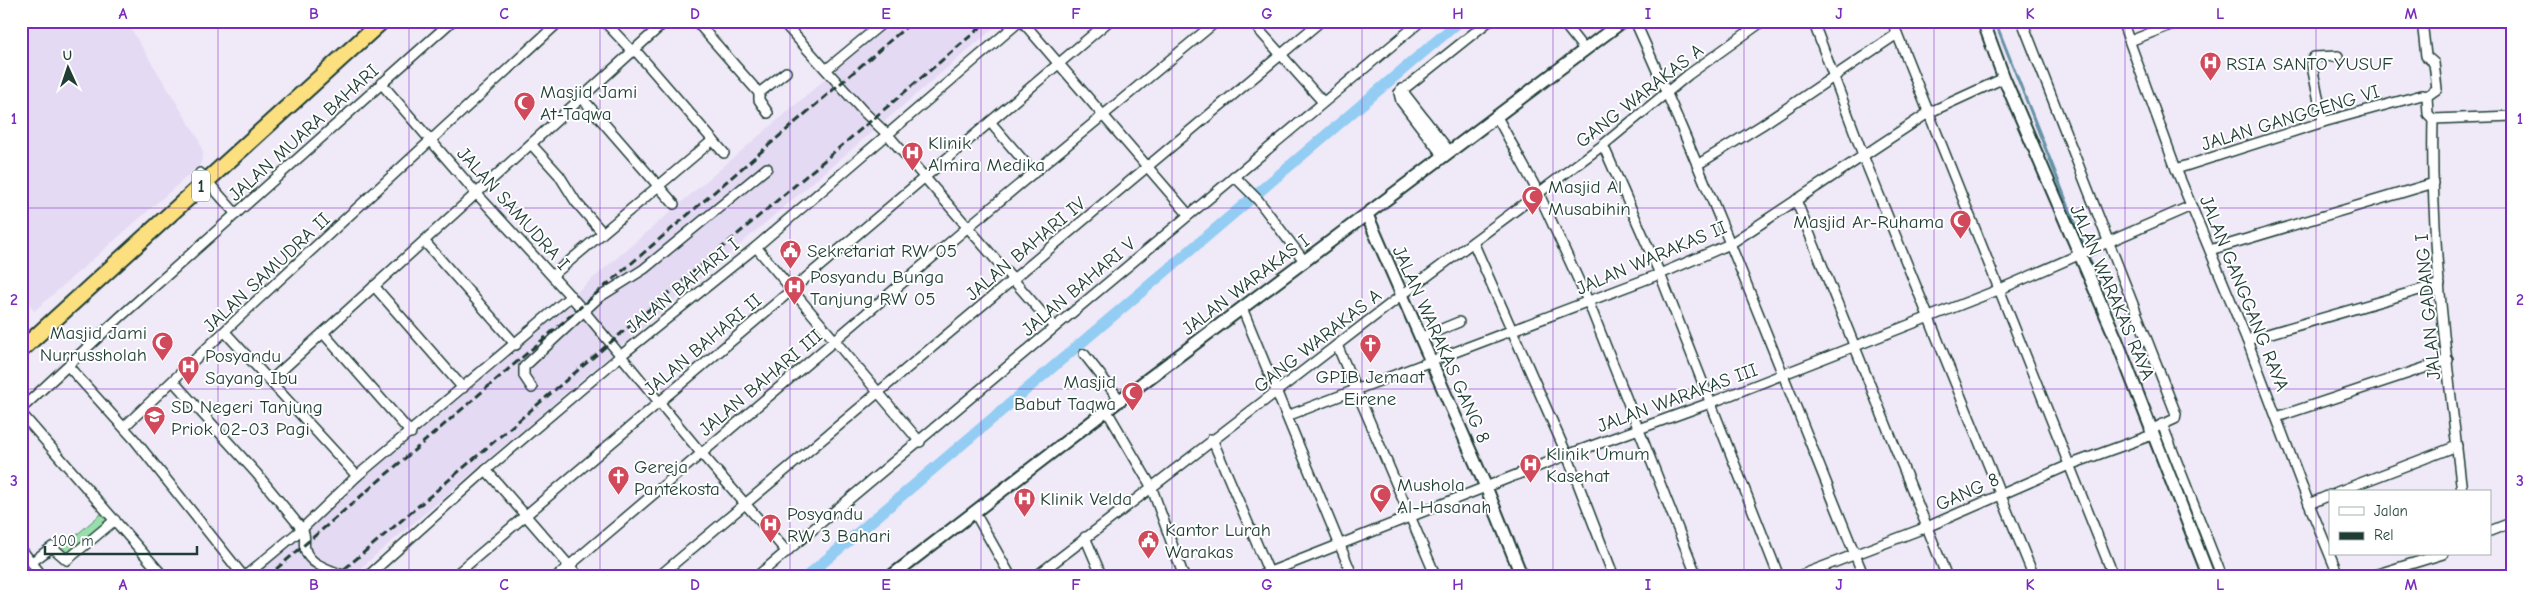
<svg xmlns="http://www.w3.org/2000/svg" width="2534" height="598" font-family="'Comic Neue',sans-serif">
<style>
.built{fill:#e4daf3}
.green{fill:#99dfac;stroke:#5c8e70}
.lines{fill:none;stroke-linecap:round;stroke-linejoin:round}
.stream{stroke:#6593a7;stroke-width:3}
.canal{stroke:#94cdf3;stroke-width:11}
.minor-casing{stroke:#1f3d34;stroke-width:12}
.tertiary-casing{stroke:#1f3d34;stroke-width:15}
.trunk-casing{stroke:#1f3d34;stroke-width:19}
.minor{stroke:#fff;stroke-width:9}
.tertiary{stroke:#fff;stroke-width:11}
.trunk{stroke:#fce080;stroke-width:15}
.rail{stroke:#1f3d34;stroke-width:3;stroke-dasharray:8 4;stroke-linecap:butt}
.grid{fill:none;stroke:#7b2cbf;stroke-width:1;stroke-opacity:0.55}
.labels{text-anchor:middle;stroke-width:4;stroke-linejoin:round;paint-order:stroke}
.shield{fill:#fff;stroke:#627771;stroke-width:1}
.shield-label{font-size:18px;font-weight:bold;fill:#1f3d34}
.poi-label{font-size:19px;fill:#1f3d34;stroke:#fff;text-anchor:start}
.street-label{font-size:19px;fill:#1f3d34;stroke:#fff}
.neatline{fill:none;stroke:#7b2cbf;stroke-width:2}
.grid-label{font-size:16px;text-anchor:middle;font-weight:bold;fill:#7b2cbf}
</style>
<rect width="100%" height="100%" fill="#efe9f8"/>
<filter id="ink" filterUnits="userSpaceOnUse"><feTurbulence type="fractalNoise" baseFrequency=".02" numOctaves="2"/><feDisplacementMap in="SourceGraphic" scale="10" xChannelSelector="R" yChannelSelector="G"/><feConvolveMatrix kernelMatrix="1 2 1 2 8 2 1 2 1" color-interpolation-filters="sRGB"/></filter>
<g filter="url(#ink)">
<g class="built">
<polygon points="38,21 126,21 198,138 203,153 200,165 34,311 21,290 21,32"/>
<polygon points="893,21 1002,21 350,577 245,577"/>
</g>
<polygon class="green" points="103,512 111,522 67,559 58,551"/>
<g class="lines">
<g class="stream">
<polyline points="1995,21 2108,306"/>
<polyline points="2199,535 2215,577"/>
</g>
<polyline class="canal" points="806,577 1460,21"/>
<defs>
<g id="minor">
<polyline points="604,21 633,52"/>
<polyline points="696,21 759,93"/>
<polyline points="782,21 863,111 888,135 1054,327"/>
<polyline points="1022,21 1188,214"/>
<polyline points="1251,21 1323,102"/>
<polyline points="1562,21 1584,49"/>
<path d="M1635,21C1717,204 1789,391 1864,577"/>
<polyline points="1813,21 1866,163 2034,577"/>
<polyline points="1892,21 2114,577"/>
<polyline points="2022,21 2176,414 2175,419 2150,430"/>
<polyline points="2122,21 2176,169 2247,340 2309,504 2339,577"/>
<polyline points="2422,21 2426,56 2434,63 2437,89 2427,96"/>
<polyline points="2130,41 2181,21"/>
<polyline points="635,50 724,153"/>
<polyline points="827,69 885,21"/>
<polyline points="381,83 477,194 584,311 701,453 787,552"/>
<polyline points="1401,89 1450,152"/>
<polyline points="582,98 674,204"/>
<polyline points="768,113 759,100 759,93 786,72"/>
<polyline points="1497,117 1538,192 1588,301 1697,577"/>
<path d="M2433,119C2430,243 2448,369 2462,492"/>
<polyline points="2433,119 2513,116"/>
<polyline points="990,122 1034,173"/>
<polyline points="2323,122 2311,61 2314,57 2338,56"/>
<polyline points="531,144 559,175 576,202 602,232"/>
<polyline points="1603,145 1660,274 1779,577"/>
<polyline points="1444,157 1401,101 1399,93 1489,21"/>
<polyline points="1697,165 1762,125 1897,34"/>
<polyline points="2176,169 2323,122 2422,95 2427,96 2428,114 2433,119"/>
<polyline points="200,173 236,214"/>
<polyline points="1234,176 1258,200 1305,262"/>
<polyline points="1796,200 1947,577"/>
<polyline points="424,241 516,345"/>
<polyline points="1473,242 1567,455 1614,577"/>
<polyline points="756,247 920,442"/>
<polyline points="2210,250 2434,183"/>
<polyline points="553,275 713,140"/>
<polyline points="374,286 463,388"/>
<polyline points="1242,308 1353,577"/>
<polyline points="225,332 357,476"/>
<polyline points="323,333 411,433"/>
<polyline points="1420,338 1459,322"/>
<polyline points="2247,340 2440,284"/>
<polyline points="1337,345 1436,577"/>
<polyline points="1084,354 1120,400"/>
<polyline points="68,366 134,439 244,577"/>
<polyline points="271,380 666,21"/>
<path d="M173,381L257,474L302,529C307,536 303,541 305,549C309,566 334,571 348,577"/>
<polyline points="532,388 524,376 524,367 598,298 644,269 767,168"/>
<polyline points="21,409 119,318 452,21"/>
<polyline points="1107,411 1151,486 1184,577"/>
<polyline points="21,413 164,577"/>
<polyline points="1287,416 1660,274 1730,244 1928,113 2004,78"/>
<polyline points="2277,417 2448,360"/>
<polyline points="2162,424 2222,577"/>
<polyline points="124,427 252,305 560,21"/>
<polyline points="1212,439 1271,577"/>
<polyline points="486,470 579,577"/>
<polyline points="2337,492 2457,446"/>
<polyline points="2309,504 2330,495"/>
<polyline points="975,513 1011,577"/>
<polyline points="2490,531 2513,522"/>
<polyline points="1085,537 1102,577"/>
<polyline points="21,549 43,577"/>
<polyline points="32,562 52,547 67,560 115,520"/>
<polyline points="244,577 302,529 357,476 571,296"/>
<polyline points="367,577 486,470 624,353 756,247 1020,21"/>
<polyline points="453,577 1109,21"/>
<polyline points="556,577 968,227 1217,21"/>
<polyline points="658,577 1321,21"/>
<polyline points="756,577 1421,21"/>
<polyline points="1035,577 1402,295 1603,145 1688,75 1763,21"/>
<polyline points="1257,577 1567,455 1710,403 1998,290 2191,206"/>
<polyline points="1796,577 1927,527 2069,465 2152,435"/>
<polyline points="2368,577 2443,554"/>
</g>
<g id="tertiary">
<polyline points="1983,21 2004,78 2117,341 2209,577"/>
<polyline points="1367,215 1486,487 1522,577"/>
<polyline points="890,577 1116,403 1623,21"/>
</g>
<polyline id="trunk" points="21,350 382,21"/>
</defs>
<use href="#minor" class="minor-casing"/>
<use href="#tertiary" class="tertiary-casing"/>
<use href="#trunk" class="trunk-casing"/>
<use href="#minor" class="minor"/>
<use href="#tertiary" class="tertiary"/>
<use href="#trunk" class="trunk"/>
<g class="rail">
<polyline points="267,577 913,21"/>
<polyline points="335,577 988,21"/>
</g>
</g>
</g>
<path class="grid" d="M218,21V577M409,21V577M600,21V577M790,21V577M981,21V577M1172,21V577M1362,21V577M1553,21V577M1744,21V577M1934,21V577M2125,21V577M2316,21V577M21,208H2513M21,389H2513"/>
<defs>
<symbol id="hospital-pin" viewBox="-11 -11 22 30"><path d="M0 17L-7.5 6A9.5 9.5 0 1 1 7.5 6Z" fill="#d1495b" stroke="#fff"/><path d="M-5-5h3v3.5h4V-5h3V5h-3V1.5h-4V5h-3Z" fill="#fff"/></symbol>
<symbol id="mosque-pin" viewBox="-11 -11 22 30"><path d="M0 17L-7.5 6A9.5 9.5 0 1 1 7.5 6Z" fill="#d1495b" stroke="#fff"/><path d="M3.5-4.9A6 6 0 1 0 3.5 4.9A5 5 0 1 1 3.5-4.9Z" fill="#fff"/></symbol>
<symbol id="civic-pin" viewBox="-11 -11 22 30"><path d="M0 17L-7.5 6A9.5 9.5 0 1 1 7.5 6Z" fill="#d1495b" stroke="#fff"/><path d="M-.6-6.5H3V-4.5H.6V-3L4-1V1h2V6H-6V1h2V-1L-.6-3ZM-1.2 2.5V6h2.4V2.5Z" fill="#fff"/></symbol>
<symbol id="church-pin" viewBox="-11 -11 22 30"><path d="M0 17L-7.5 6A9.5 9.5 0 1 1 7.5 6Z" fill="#d1495b" stroke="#fff"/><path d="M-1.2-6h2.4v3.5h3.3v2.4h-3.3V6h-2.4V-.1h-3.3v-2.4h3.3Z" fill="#fff"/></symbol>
<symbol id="school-pin" viewBox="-11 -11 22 30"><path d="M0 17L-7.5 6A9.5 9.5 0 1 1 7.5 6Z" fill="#d1495b" stroke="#fff"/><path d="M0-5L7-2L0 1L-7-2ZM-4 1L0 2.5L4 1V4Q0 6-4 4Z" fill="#fff"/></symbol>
</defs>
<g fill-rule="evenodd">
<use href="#hospital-pin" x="2198" y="50" width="25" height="34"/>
<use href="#mosque-pin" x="512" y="90" width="25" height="34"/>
<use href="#hospital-pin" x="900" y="140" width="25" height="34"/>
<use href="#mosque-pin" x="1520" y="184" width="25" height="34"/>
<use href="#mosque-pin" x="1948" y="208" width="25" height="34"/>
<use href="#civic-pin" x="778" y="238" width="25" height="34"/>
<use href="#hospital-pin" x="782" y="274" width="25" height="34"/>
<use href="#mosque-pin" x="150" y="330" width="25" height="34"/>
<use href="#church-pin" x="1358" y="332" width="25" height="34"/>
<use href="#hospital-pin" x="176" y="354" width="25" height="34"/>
<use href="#mosque-pin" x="1120" y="380" width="25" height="34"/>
<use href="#school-pin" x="142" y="404" width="25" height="34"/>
<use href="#hospital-pin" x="1518" y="452" width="25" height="34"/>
<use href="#church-pin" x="606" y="464" width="25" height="34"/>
<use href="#mosque-pin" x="1368" y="482" width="25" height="34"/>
<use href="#hospital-pin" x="1012" y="486" width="25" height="34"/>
<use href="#hospital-pin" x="758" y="512" width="25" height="34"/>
<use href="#civic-pin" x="1136" y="528" width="25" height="34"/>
</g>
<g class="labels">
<rect class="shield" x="192" y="170.5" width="18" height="31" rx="4"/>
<g class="shield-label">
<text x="201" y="192">1</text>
</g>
<g class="poi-label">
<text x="2226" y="70">RSIA SANTO YUSUF</text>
<text x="540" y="98">Masjid Jami<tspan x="540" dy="22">At-Taqwa</tspan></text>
<text x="928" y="149">Klinik<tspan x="928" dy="22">Almira Medika</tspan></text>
<text x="1548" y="193">Masjid Al<tspan x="1548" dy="22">Musabihin</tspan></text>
<text x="1944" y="228" text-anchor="end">Masjid Ar-Ruhama</text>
<text x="807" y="257">Sekretariat RW 05</text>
<text x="810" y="283">Posyandu Bunga<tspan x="810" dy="22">Tanjung RW 05</tspan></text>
<text x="147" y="339" text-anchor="end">Masjid Jami<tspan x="147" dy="22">Nurrussholah</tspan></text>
<text x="205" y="362">Posyandu<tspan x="205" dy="22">Sayang Ibu</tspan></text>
<text x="1370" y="383" text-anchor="middle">GPIB Jemaat<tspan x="1370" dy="22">Eirene</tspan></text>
<text x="1116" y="388" text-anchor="end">Masjid<tspan x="1116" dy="22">Babut Taqwa</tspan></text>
<text x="171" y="413">SD Negeri Tanjung<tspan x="171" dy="22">Priok 02-03 Pagi</tspan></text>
<text x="1546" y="460">Klinik Umum<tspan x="1546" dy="22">Kasehat</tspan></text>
<text x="634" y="473">Gereja<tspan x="634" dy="22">Pantekosta</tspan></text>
<text x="1397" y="491">Mushola<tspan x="1397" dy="22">Al-Hasanah</tspan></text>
<text x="1040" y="505">Klinik Velda</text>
<text x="787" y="520">Posyandu<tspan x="787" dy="22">RW 3 Bahari</tspan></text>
<text x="1165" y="536">Kantor Lurah<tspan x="1165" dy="22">Warakas</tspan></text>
</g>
<g class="street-label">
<text transform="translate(1639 95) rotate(-38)" y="7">GANG WARAKAS A</text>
<text transform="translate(2290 117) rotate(-17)" y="7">JALAN GANGGENG VI</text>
<text transform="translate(303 132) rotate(-42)" y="7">JALAN MUARA BAHARI</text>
<text transform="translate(514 208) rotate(48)" y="7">JALAN SAMUDRA I</text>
<text transform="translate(1025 248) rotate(-40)" y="7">JALAN BAHARI IV</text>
<text transform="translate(1651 257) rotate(-23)" y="7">JALAN WARAKAS II</text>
<text transform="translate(266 272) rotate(-43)" y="7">JALAN SAMUDRA II</text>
<text transform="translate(1245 284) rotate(-37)" y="7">JALAN WARAKAS I</text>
<text transform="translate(682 285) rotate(-39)" y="7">JALAN BAHARI I</text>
<text transform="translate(1078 286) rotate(-40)" y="7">JALAN BAHARI V</text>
<text transform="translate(2113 292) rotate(67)" y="7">JALAN WARAKAS RAYA</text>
<text transform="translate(2245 293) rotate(68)" y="7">JALAN GANGGANG RAYA</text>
<text transform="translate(2427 307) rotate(-95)" y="7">JALAN GADANG I</text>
<text transform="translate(1317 340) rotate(-38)" y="7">GANG WARAKAS A</text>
<text transform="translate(702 344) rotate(-40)" y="7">JALAN BAHARI II</text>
<text transform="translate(1442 344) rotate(66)" y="7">JALAN WARAKAS GANG 8</text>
<text transform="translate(760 382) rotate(-40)" y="7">JALAN BAHARI III</text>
<text transform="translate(1677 397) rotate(-20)" y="7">JALAN WARAKAS III</text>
<text transform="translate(1967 491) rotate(-24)" y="7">GANG 8</text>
</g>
</g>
<rect width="2534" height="598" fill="none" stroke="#fff" stroke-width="55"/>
<rect x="2329" y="490" width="162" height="65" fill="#ffffff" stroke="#a5b1ae"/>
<rect x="2339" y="507" width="25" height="8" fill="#ffffff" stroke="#a5b1ae"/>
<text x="2374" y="516" font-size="15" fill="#1f3d34">Jalan</text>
<rect x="2339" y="532" width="25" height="8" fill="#1f3d34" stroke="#a5b1ae"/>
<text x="2374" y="540" font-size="15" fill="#1f3d34">Rel</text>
<g transform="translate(68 68) rotate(357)" stroke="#ffffff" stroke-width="4" paint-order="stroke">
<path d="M0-4L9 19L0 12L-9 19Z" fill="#1f3d34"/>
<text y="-8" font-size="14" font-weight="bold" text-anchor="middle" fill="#1f3d34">U</text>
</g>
<path d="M45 546v8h152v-8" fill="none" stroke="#1f3d34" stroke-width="2.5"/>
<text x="52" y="546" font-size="15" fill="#1f3d34" stroke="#ffffff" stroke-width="4" paint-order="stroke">100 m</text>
<rect x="28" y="28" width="2478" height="542" class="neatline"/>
<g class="grid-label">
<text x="123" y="19">A</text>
<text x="314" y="19">B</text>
<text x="504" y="19">C</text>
<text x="695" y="19">D</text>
<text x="886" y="19">E</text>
<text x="1076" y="19">F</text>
<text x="1267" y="19">G</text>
<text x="1458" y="19">H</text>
<text x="1648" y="19">I</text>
<text x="1839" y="19">J</text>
<text x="2030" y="19">K</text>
<text x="2220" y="19">L</text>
<text x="2411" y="19">M</text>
<text x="14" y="124">1</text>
<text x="2520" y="124">1</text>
<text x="14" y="305">2</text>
<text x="2520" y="305">2</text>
<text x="14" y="486">3</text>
<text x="2520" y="486">3</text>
<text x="123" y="590">A</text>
<text x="314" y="590">B</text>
<text x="504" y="590">C</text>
<text x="695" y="590">D</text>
<text x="886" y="590">E</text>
<text x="1076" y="590">F</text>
<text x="1267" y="590">G</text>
<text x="1458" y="590">H</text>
<text x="1648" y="590">I</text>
<text x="1839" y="590">J</text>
<text x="2030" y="590">K</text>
<text x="2220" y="590">L</text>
<text x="2411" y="590">M</text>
</g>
</svg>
